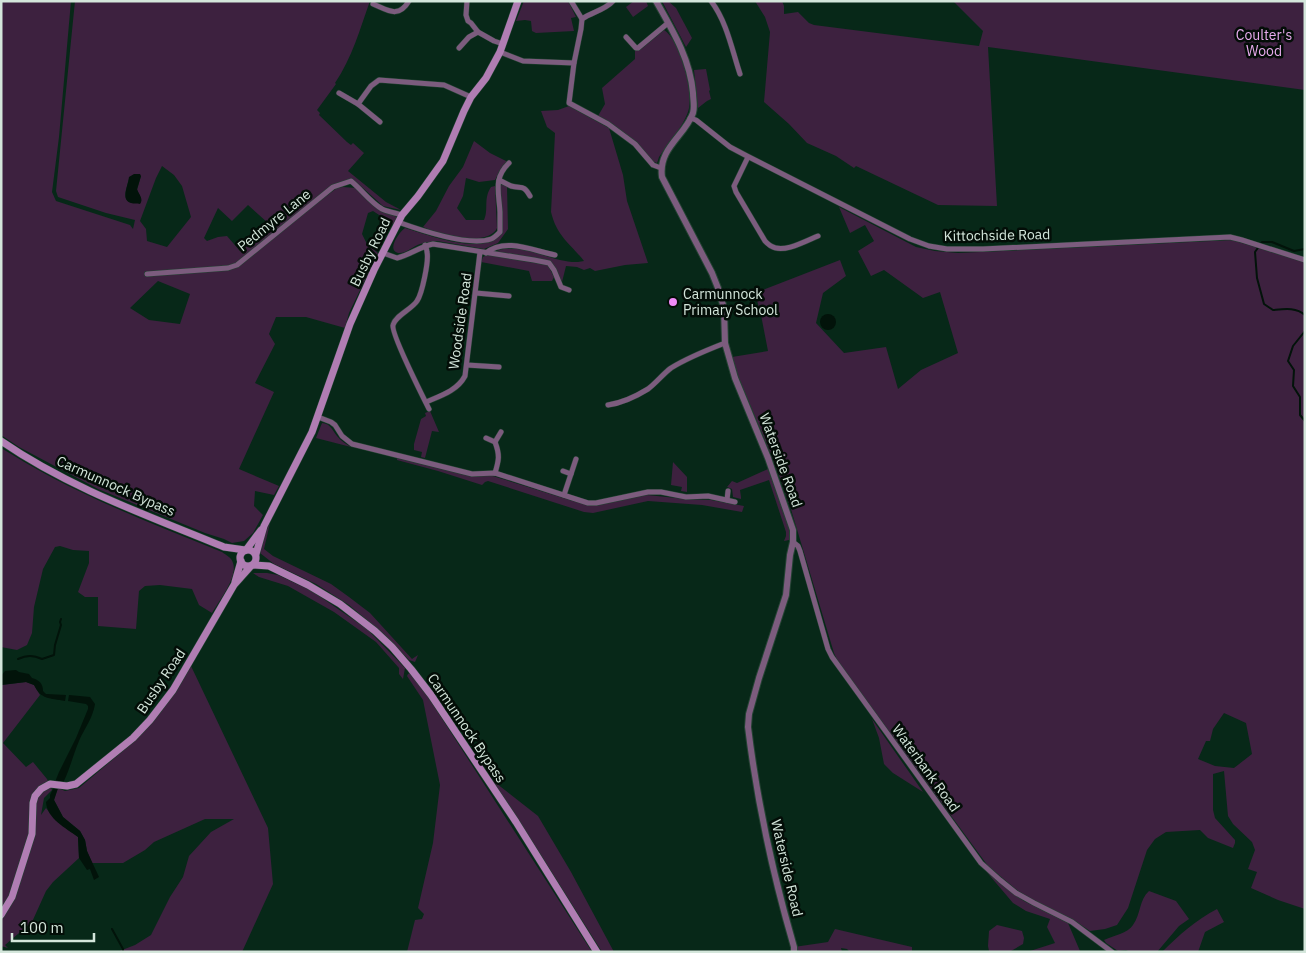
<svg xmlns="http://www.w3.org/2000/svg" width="1306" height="953" font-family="'IBM Plex Sans',sans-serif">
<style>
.green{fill:#3d213f;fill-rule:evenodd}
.water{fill:#02130a}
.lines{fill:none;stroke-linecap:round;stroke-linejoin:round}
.stream{stroke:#02130a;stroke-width:2}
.minor-casing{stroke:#244333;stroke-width:6}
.tertiary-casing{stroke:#244333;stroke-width:8}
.secondary-casing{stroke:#244333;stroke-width:8}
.minor{stroke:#7c5c7e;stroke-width:5}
.tertiary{stroke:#7c5c7e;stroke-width:6}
.secondary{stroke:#b07db3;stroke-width:7}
.poi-dot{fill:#ef8bf7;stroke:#030d07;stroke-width:2}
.labels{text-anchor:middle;stroke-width:5;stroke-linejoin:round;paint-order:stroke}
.park-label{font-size:14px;fill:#e8abed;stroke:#030d07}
.street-label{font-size:14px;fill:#d4e6db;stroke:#030d07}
.poi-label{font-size:14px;fill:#d4e6db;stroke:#030d07;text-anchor:start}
</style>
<rect width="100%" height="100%" fill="#072818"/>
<g class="green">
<path d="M1,1H71L59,137L52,192L56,201L130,225L133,229L135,220L106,213L58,197L56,191L75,1H370C360,29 352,58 335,83L336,84L317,110L320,113L319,115L347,142L351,145L353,143L364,153L348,171L386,202L401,210L383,206L354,180L343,182L314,205L337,188L343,187L356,188L389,214L397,217L393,224L373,211L368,213L362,234L367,244L378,253L349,313L345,328L306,317H276L269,334L275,344L255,383L274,392L239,469L279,486L274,495L255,491L254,506L263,515L253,533L244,541L232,543L224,539L205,533L98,489L19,447L1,435ZM162,166L174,175L182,186L191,217L167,247L147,241L146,229L140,221L156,178ZM141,176L137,190L141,198L136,203C118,203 128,187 129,177ZM248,205L268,223L240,251L227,236L218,237L207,241L204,238L218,208L232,221ZM158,281L190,294L180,324L149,320L130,308Z"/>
<polygon points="524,1 568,1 576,17 571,18 574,31 536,33 532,31 531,21 525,20 516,21"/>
<polygon points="634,1 646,1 648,6 633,17 626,7"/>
<polygon points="662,1 668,1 676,8 692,38 686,47"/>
<polygon points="755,1 782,1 784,6 784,14 798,12 809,23 814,25 979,46 983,31 953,1 1305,1 1305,90 988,47 997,206 938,205 856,166 854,168 836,156 807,143 789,124 764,102 770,32 765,17"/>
<path d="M664,30C680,40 693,89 689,108C686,123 668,144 659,157L657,163C647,160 642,148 634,141C623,131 611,124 598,116L605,104L602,88L635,59V51L640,50Z"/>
<polygon points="706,69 710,90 709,91 711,99 707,101 698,108 694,70"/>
<path d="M569,106L609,128L623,175L627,201L648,263L625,265L595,271L590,268L584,270L577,267L566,266L562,282L552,263L494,252C519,241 547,260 572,262C576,262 580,262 584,261C570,243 557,237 551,212L555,133L547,127L541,111L558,110Z"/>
<path d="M474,141L490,153L508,162L502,167L495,180L479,182L466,178L463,196L457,208L466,220H484C489,209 483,199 491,187L495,186L497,228C488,248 438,234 423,227L436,211L449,186L463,167Z"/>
<path d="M503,184L507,187L508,229L498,243L484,249L437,241C431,242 426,242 420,244C413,246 406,254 398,253C386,250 400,231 405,228C429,235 484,257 502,233V211L500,186Z"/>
<path d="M839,207L916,247L935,251L958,253L1232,240L1305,262V909L1278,900L1251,888L1257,872L1248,869L1255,850L1252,842L1233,824L1228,816L1224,771L1213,774V810L1215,818L1235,840V843L1233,848L1208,838L1200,830L1166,832L1155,839L1147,850L1128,908L1117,925L1105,929L1090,931L1072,919L1040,904L1018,891L988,866L838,662L834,653L790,506L775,464L736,372L732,357L768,351L761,315L755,293L840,260L846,276L823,293L816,323L844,353L886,347L898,389L921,370L958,353L940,292L923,298L884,270L871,276L858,251L874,241L865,225L850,233ZM1224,713L1246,723L1252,754L1234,768L1215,766L1198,759L1206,741H1210L1213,729Z"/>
<polygon points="487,255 548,265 554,277 552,281 532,281 529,271 481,262 483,257"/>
<polygon points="430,411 439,432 432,431 425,458 421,457 422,452 414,450 414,444 421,419 426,416 425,413"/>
<path d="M322,423C331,424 332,430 337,436C341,441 346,444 351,447L316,438Z"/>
<path d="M1,448C18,458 34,468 51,477C106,506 165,529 222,552C226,555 232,558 233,563C238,577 219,601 212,613L199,605L192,589L160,585L145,586L139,591L136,629L98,626V597H85L78,592L89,563V551L73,550L60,546L55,547L43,569L34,607L32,633L27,645L17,650L1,647Z"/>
<polygon points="397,458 473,477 489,475 496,477 573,501 592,506 647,495 686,499 711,500 744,506 742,512 702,505 648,501 593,513 584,512 488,481 485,482 482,485 438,471 397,460"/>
<polygon points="673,462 687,477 687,492 681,491 682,487 671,485"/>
<polygon points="768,469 786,519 789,528 789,540 784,541 786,536 786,532 769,480 740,490 741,497 741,499 733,497 732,489 727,487 732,481 737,483"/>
<polygon points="270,523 264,549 273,556 331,584 349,597 370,613 412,659 418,655 415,662 409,660 386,636 349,605 316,584 274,564 260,553 264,535"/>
<polygon points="253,573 267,573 278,575 312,591 367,629 405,668 403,679 399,674 399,668 376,642 334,612 288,586 259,577"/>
<polygon points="191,666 268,828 273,884 242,952 117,952 135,945 151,935 170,897 183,877 189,856 211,832 234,819 205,819 154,842 145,850 123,863 92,863 87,851 85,840 80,831 63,817 54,800 58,788 65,791 79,788 137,739 161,712"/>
<polygon points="410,673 421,687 432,703 592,952 407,952 415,920 422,919 424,914 418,908 433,843 440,785 423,700 407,676 408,674"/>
<path d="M26,682L34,685L40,695L3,743L26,767L33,762L47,779L52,790L44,798L41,815L46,808C55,821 66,828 78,837L79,858L53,882L46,891L32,922L5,945L8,948L1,946V919L15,898L9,896L1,909V685Z"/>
<polygon points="872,719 923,792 893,773 884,764 879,738"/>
<polygon points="492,780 538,816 571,872 614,952 602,952 539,852"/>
<polygon points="985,870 1011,892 1024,901 1068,923 1080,951 1082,952 1027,952 1055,943 1047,927 1050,919 1026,911 1013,903"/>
<path d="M1149,891L1176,901L1189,919L1179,926L1157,952H1130L1126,950L1118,951L1106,943L1104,940C1113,936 1128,933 1133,925C1141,914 1139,900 1149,891Z"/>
<path d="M1217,909L1224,922L1205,932L1198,952H1162C1179,935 1196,920 1217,909Z"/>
<polygon points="997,925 1022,931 1024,938 1023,944 1011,951 989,951 988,946 989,931"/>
<polygon points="835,929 912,947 912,952 850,952 847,949 841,948 842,952 794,952 794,947 828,942"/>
</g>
<g class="water">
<path d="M134,174H140L141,176L137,189C139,195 144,199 140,204C137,203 134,204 131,203C120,200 129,184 129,177Z"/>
<circle cx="828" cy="322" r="8"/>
<path d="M16,670L19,672L29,674L32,678C39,680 43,683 43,691L46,694L66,695L65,701C50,698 41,700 34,685L26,682L1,685V676L5,671Z"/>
<path d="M69,695L90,697L95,704C93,718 84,729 79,741C73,755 70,769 63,783L55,782L59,772L76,738L88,709V706L86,704L68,701Z"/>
<path d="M54,787L58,788L54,800L63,817L80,831L85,840L87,851L99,877L94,880L90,869L87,870L79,858L78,837C66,828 47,819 46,802L50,798V795Z"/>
</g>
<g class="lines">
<g class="stream">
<path d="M1305,249L1294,251L1272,242H1262L1255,252L1257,278L1264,304L1273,310C1284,309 1296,307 1305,315"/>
<polyline points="1305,331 1293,346 1288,361 1294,370 1293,386 1300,397 1300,415 1305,421"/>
<path d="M18,659C27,655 33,655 42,659L54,655L55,645L61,625L60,622L61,619"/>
<polyline points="112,929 123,949 123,952"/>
</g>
<defs>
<g id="minor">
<polyline points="467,1 466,15 468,21 471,23 478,32 494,41 503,44"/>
<path d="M711,1C727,22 732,50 740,74"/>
<path d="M373,4C388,10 398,19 409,1"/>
<path d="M582,19C592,12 605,10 613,1"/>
<polyline points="626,37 636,48 638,48 668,23"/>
<polyline points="459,48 469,37 478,32"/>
<polyline points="500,52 523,61 574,63 581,29 582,19 571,1"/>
<polyline points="574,63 569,103 608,124 635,144 653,165 661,168"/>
<polyline points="339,93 358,104 380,122"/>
<polyline points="358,104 371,86 379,80 444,85 471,97"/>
<polyline points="690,118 696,120 730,147 747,156 910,239 929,246 947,249 983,249 1230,237 1242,240 1305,260"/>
<path d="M748,157L734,186L736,192L765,241C767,243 769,245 771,246C783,254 806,241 818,236"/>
<path d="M499,180C503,182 507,184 511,186C522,189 523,184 530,196"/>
<path d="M398,222C420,230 468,247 491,239C494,238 498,234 500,232C500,226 500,219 500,212C499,193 493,178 509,163"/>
<path d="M425,245C426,248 427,249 427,252C429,261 422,294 417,301C412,309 395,316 393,325C391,333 423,397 429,409"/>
<path d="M383,253L397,258C410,255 419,247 433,244L534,260L549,263L554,270L561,287L569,290"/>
<path d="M486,253C505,237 534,251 555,255"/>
<path d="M147,274L228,268L237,265L333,187L351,181C362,190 370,202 382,209C388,212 396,213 402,215"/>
<polyline points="476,293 509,296"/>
<polyline points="467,365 499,367"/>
<path d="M426,402C440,396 457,391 465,376L480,252"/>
<path d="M608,405C622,403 635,397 648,389C656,383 663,374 671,368C687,358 707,350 725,343"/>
<polyline points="318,417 331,422 335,425 342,436 352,444 472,474 495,473 588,503 596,503 648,492 661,492 686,497 708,496 735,502"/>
<path d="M486,438L495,442C500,455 499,460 495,473"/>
<polyline points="495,442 501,432"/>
<polyline points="563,471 571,474"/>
<polyline points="564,495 576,459"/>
<polyline points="727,500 728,491"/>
<polyline points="793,542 798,546 800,551 828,649 832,657 981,863 1000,880 1016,893 1034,903 1072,922 1112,952"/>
</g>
<path id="tertiary" d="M656,1C673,31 690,59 693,93C693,100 695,106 693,113C685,136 658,148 662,177L712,273L718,288L724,308L725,343L735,378L768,458L793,530V542L790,555L786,595L759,678L749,714L748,727C757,801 773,875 794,947V952"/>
<g id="secondary">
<path d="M1,441C69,488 149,516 224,547L245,550"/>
<circle cx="248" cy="558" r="8"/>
<polyline points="246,550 261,530"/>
<polyline points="256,554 264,526 312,432 350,324 374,270 402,215 418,196 443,161 464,111 471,97 486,78 500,52 518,1"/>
<polyline points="253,565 269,566 308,585 340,604 375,631 392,647 411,669 431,695 516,822 597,952"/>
<polyline points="235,582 241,561"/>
<polyline points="1,915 12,897 32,834 33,803 35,796 41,789 50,784 67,786 76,784 133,738 150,720 173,690 234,585 251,566"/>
</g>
</defs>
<use href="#minor" class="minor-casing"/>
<use href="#tertiary" class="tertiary-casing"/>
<use href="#secondary" class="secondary-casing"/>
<use href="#minor" class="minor"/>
<use href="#tertiary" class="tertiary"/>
<use href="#secondary" class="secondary"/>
</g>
<circle class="poi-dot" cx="673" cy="302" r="5"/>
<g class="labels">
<g class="park-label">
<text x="1264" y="40">Coulter's<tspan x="1264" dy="16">Wood</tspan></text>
</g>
<g class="street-label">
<text transform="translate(274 220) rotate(-39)" y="5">Pedmyre Lane</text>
<text transform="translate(997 235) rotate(-1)" y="5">Kittochside Road</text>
<text transform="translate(370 252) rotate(-64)" y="5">Busby Road</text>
<text transform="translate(460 321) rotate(-82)" y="5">Woodside Road</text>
<text transform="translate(781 460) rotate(70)" y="5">Waterside Road</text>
<text transform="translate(116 486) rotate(24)" y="5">Carmunnock Bypass</text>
<text transform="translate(161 681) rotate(-56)" y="5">Busby Road</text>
<text transform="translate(467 728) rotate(56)" y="5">Carmunnock Bypass</text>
<text transform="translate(926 768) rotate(54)" y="5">Waterbank Road</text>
<text transform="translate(787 868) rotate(77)" y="5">Waterside Road</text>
</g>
<g class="poi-label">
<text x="683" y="299">Carmunnock<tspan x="683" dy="16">Primary School</tspan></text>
</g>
</g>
<rect width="1306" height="953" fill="none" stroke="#d4e6db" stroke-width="5"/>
<path d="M12 933v8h82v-8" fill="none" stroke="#d4e6db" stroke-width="2.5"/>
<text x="20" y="933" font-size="15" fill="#d4e6db" stroke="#030d07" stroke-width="4" paint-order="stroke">100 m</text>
</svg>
